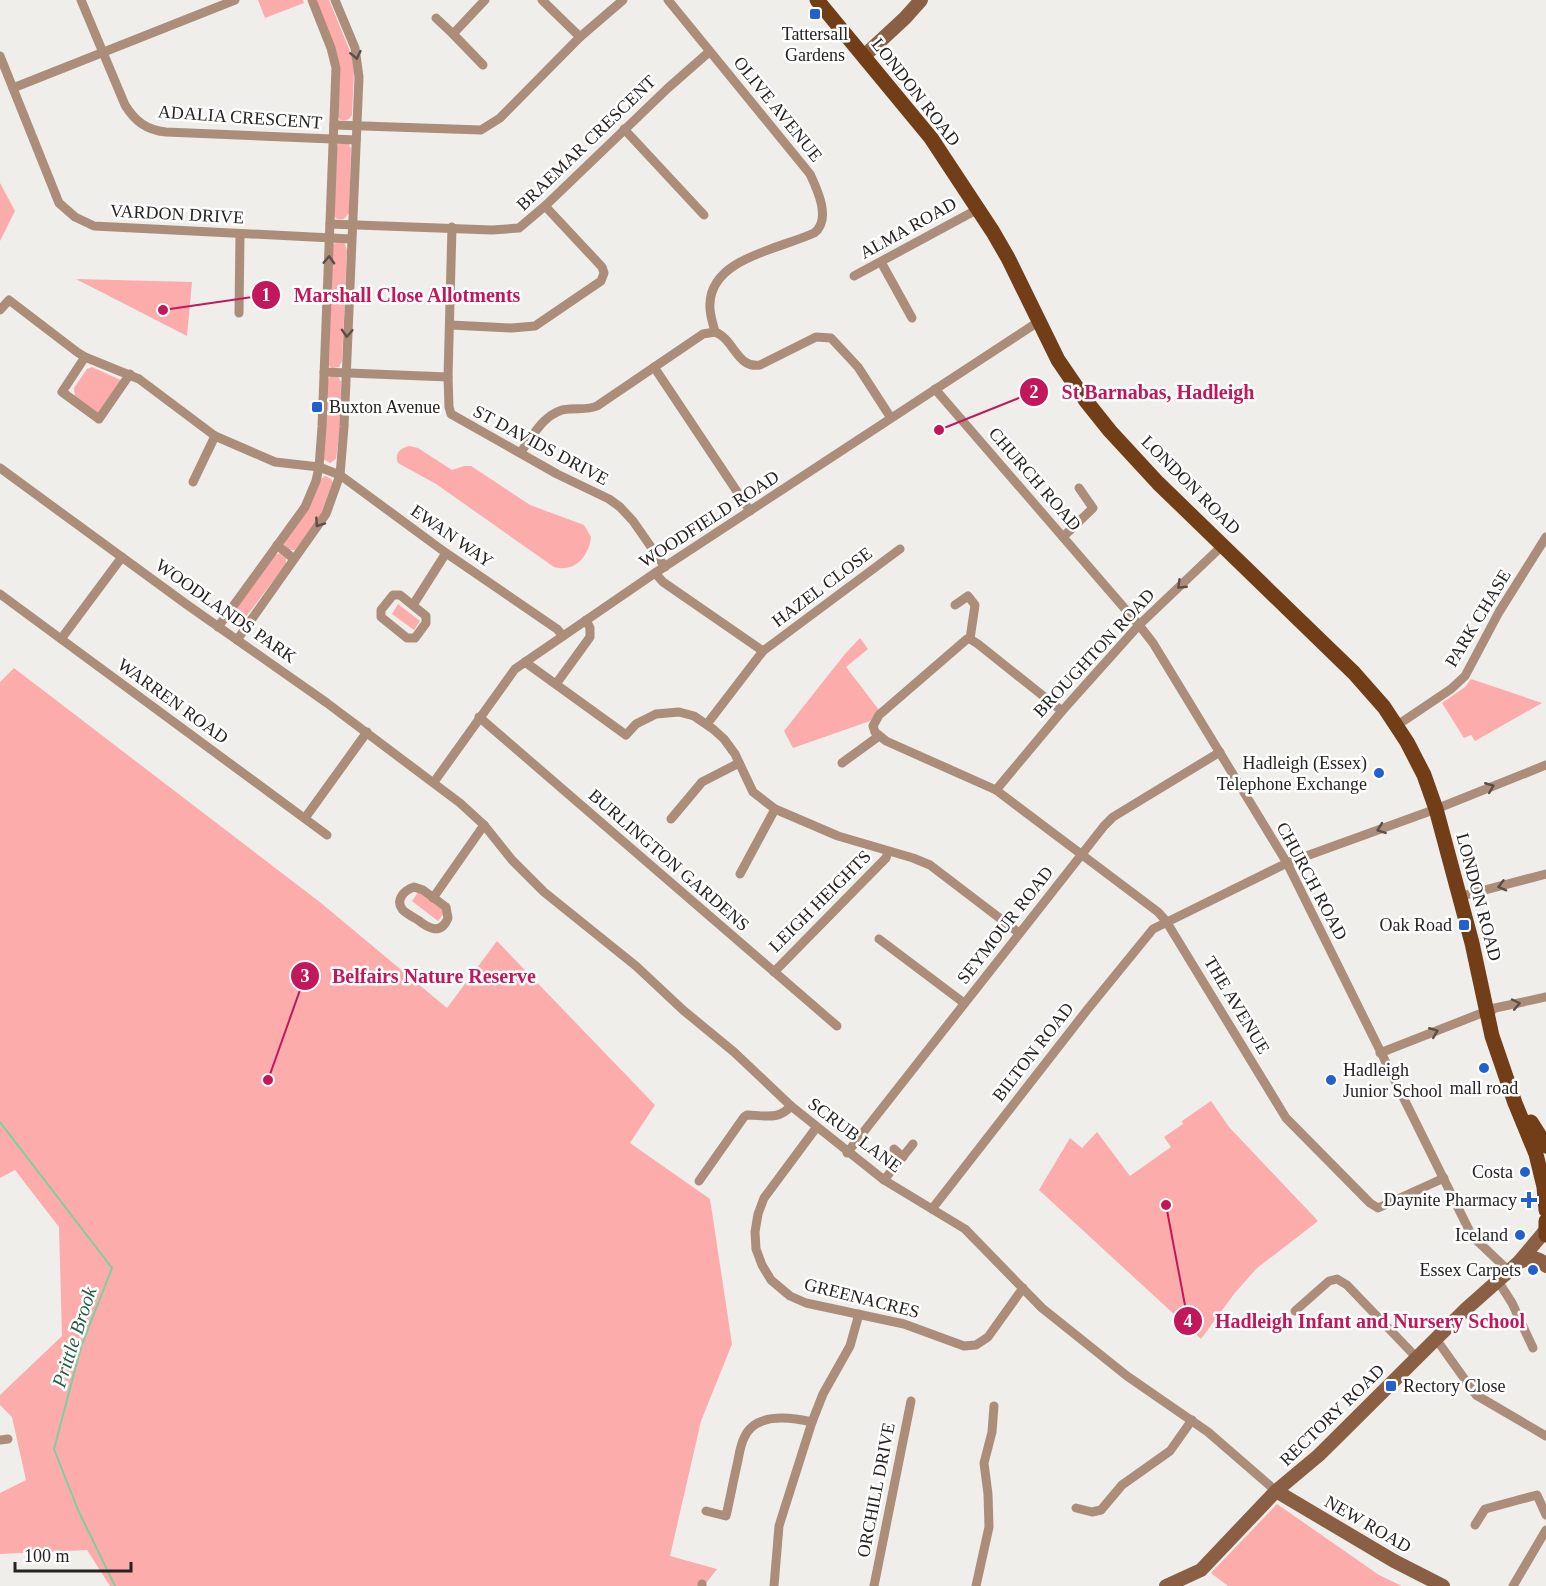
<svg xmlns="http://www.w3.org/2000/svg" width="1546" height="1586" font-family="'Times New Roman',serif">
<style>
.green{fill:#fbacab}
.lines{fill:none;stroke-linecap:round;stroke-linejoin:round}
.stream{stroke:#7fce9f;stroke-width:2}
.street{stroke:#ac8d7a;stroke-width:9}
.secondary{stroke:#8a5f43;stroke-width:14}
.primary{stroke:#713e18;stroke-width:15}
.oneway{stroke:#5b4e46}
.poi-dot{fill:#2160cd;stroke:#fff;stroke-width:2}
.labels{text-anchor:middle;stroke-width:5;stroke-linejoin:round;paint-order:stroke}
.poi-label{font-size:18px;fill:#252423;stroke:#fff;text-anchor:end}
.street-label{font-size:18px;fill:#252423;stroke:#fff}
.water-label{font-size:20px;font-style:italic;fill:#255e3f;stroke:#fff}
.leader{fill:none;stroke:#c2185b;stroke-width:2}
.callout-dot{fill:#c2185b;stroke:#fff;stroke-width:2}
.mark-label{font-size:18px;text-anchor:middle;font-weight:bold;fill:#fff}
.callout-label{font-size:20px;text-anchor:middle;font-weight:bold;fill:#c2185b;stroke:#fff;stroke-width:5;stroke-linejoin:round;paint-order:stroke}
</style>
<rect width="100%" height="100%" fill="#efeeeb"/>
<g class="green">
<polygon points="258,0 303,0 304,3 265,18"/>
<path d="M314,0H329L352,56L354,72L352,115C349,120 346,121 340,120L337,115L339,71Z"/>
<path d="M339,143L349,144L351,149L349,213L344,219C338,220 336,219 333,214L337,147Z"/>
<polygon points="0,183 15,211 0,241"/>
<polygon points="337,241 344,242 347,250 342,361 339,367 332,368 329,366 332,246"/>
<polygon points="76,279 192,282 187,336"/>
<polygon points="92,367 125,382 99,415 75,398 74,388 87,369"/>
<polygon points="331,376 338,376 341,382 340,429 336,459 330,463 323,459 327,380"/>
<path d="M409,446L418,448L452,470L464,466H471L530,505L584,525L591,537C589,556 575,573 554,567L436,484L398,463C394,454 400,448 409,446Z"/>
<polygon points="325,476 331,479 333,483 323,512 295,550 288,550 284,544 286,540 319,480"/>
<polygon points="280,553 286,558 286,564 242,622 234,622 231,618 234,612 275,555"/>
<polygon points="398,604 420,621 414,630 392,614"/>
<polygon points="860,638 868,649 846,667 879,710 870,721 793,748 784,731 845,654"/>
<polygon points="14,668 321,903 447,1008 497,941 655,1105 630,1143 710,1199 732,1344 701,1421 670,1556 717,1569 704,1586 110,1586 87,1550 0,1554 0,1493 26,1480 12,1417 0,1405 0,1395 62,1336 59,1227 15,1170 0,1178 0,682"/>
<polygon points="1471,679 1542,703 1475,741 1471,735 1464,738 1442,703 1465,687"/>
<polygon points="419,891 446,911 438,921 412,901"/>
<polygon points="1211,1101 1229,1127 1318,1221 1256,1269 1234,1294 1201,1339 1039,1190 1070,1138 1082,1148 1097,1132 1130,1176 1171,1147 1164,1137 1183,1124 1182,1121"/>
<polygon points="1277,1504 1379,1575 1402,1586 1228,1586 1211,1573"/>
</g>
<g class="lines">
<polyline class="stream" points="0,1122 112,1268 81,1347 54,1449 78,1510 115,1586"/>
<g class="street">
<path d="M81,0L125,105C135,121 146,130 166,132L356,140"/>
<polyline points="542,0 580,37"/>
<path d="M668,0L810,174C817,189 832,220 814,233C780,249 711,258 710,304C709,313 713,323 715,332"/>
<polyline points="436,18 453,34"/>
<polyline points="0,56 59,203 75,217 94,226 351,239"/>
<polyline points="483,65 453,34 485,0"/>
<polyline points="13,88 235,0"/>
<polyline points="334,125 481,130 500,118 580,37 623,0"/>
<polyline points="624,129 704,215"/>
<polyline points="330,224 492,230 519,228 545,206 668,88 709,52"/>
<polyline points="452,227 448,377 449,407 451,414 557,474 609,499 620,507 633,521 665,567"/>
<polyline points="881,262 912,318"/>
<polyline points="854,276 978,209"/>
<polyline points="0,310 9,300 77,352 85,357 139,379 215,436 275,462 319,467 340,475 446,553 557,629 563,636"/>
<polyline points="239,313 240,234"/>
<polyline points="451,325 512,328 535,326 601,281 604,273 602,267 545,206"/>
<path d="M715,332C734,339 737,369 760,365L816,337L831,338L858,367L891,418"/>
<polyline points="85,357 62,392 99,419 130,374"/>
<polyline points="654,367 750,511"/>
<polyline points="324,372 448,377"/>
<polyline points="935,389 1139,625 1153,643 1287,863 1472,1236 1509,1271"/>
<path d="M521,452C533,435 546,410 569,409C579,408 588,410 597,406L703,334L715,332"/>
<polyline points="0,468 186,604 327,703 460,803 484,825 512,860 544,892 636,966 683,1010 734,1052 791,1106 884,1180 965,1229 1042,1308 1127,1376 1208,1432 1276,1491"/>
<polyline points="193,482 215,436"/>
<polyline points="1063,537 1093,508 1079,488"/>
<polyline points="277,545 294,559"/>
<polyline points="655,573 663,582 763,651"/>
<polyline points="0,594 327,835"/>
<polygon points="393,595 400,595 426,616 426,623 415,638 407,638 381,617 381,610"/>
<polyline points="413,605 446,553"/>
<polyline points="955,605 968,596 975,605 970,639"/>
<polyline points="218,627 305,507 316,481 319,467 322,427 336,68 331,48 312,0"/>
<polyline points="61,639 122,557"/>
<polyline points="237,640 326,514 340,475 344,427 359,77 355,48 335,0"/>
<polyline points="525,662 626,735 636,724 656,714 679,712 694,716 713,729 724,739 735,754 753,792 775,809 838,836 913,858 930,865 1019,933"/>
<polyline points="556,684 590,637 590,628 586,620"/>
<polyline points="1062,711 978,644 970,639 967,639 879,715 873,726 875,732 886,741 996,790 1158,912 1166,921 1286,1118 1370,1203 1378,1208 1444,1178"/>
<polyline points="479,717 837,1026"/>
<polyline points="707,724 763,651 900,549"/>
<polyline points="1396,726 1451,689 1465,676 1499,612 1546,537"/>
<polyline points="842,763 879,736"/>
<polyline points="434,782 515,669 655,573 1038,322"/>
<polyline points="996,790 1062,711 1139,625 1223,545"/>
<polyline points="305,818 367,732"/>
<polyline points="671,819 702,782 739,763"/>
<polyline points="740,874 775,809"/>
<path d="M414,887L423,890L446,907L448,918C441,935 429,929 418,920C413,917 405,913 402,909C395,899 405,890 414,887Z"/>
<polyline points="1458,897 1546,874"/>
<polyline points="433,898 484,825"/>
<polyline points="879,939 964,1003"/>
<polyline points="774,972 886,858 888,852"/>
<polyline points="1488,1014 1495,1008 1546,997"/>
<polyline points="1380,1053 1487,1011"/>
<polyline points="816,1128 764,1198 758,1214 755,1232 756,1249 762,1265 771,1280 790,1296 806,1303 904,1324 964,1346 976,1345 988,1337 1023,1288"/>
<polyline points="894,1149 903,1157"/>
<polyline points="847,1153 1104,826 1113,817 1220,752"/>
<polyline points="884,1180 913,1144"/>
<path d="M699,1181L744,1117L747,1115C764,1115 778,1121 791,1106"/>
<polyline points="932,1209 1087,1010 1153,929 1287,863 1436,809 1546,765"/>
<polyline points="1498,1281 1512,1303 1533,1348"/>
<polyline points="1295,1311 1329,1281 1337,1279 1347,1285 1416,1357"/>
<polyline points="1436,1339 1476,1395 1546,1436"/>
<polyline points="0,1440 8,1439"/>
<polyline points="1076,1508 1092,1512 1101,1510 1122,1485 1170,1451 1192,1420"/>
<path d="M706,1511L726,1516C730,1499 733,1482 737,1465C739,1456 740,1446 744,1438C755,1412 790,1417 812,1422"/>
<polyline points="1475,1525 1485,1509 1537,1495 1546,1515"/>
<polyline points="702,1586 702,1584"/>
<polyline points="774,1586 779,1526 784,1510 812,1422 823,1394 850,1346 859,1314"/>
<polyline points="874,1586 911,1401"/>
<polyline points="976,1586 989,1527 988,1494 984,1463 992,1432 994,1406"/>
<polyline points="1513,1586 1546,1530"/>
</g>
<g class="secondary">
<polyline points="864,56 905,18 921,0"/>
<path d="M1519,1262C1530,1258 1538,1255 1546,1266"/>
<polyline points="1276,1491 1394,1561 1443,1586"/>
<polyline points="1166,1586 1201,1570 1276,1491 1319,1455 1466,1309 1519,1262 1545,1231"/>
</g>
<g class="primary">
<polyline points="817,0 931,138 993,232 1008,258 1058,360 1086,401 1110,431 1158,483 1354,673 1384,707 1407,742 1424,775 1436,809 1472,943 1492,1036 1515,1103 1536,1154 1544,1187 1546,1210"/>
<polyline points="1531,1122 1546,1146"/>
<polyline points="1546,1221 1546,1235"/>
</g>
</g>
<defs><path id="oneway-chevron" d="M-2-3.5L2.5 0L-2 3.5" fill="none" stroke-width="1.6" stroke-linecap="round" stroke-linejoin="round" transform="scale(1.5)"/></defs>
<g class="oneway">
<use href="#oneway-chevron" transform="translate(356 55) rotate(78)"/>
<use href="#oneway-chevron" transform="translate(329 260) rotate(-88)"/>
<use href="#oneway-chevron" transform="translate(347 333) rotate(93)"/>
<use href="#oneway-chevron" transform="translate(319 523) rotate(124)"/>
<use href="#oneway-chevron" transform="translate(1181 585) rotate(136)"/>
<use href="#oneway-chevron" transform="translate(1490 787) rotate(-22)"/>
<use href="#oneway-chevron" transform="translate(1381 829) rotate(160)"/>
<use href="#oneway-chevron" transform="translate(1502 886) rotate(165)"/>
<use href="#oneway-chevron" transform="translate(1516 1004) rotate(-12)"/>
<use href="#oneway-chevron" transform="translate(1434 1032) rotate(-22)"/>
</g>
<g class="poi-dot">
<rect x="809" y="8" width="12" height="12" rx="3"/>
<rect x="311" y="401" width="12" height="12" rx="3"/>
<circle cx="1379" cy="773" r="6"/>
<rect x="1458" y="919" width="12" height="12" rx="3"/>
<circle cx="1484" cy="1068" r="6"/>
<circle cx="1331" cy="1080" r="6"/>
<circle cx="1525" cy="1172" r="6"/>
<path d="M1526 1191h6v6h6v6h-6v6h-6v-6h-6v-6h6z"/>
<circle cx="1520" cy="1235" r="6"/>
<circle cx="1533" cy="1270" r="6"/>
<rect x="1385" y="1380" width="12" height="12" rx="3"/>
</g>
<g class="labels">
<g class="poi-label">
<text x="815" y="40" text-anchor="middle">Tattersall<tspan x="815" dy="21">Gardens</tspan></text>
<text x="329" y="413" text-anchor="start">Buxton Avenue</text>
<text x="1367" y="769">Hadleigh (Essex)<tspan x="1367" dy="21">Telephone Exchange</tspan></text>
<text x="1452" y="931">Oak Road</text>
<text x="1343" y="1076" text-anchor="start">Hadleigh<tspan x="1343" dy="21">Junior School</tspan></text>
<text x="1484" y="1094" text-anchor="middle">mall road</text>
<text x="1513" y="1178">Costa</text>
<text x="1517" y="1206">Daynite Pharmacy</text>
<text x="1508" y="1241">Iceland</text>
<text x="1521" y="1276">Essex Carpets</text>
<text x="1403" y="1392" text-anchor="start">Rectory Close</text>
</g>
<g class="street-label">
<text transform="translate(916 92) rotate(52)" y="6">LONDON ROAD</text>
<text transform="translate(778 109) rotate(51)" y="6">OLIVE AVENUE</text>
<text transform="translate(240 117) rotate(4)" y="6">ADALIA CRESCENT</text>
<text transform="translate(586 143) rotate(-44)" y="6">BRAEMAR CRESCENT</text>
<text transform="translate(177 214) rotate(3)" y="6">VARDON DRIVE</text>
<text transform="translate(908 228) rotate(-29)" y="6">ALMA ROAD</text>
<text transform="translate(541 445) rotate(28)" y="6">ST DAVIDS DRIVE</text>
<text transform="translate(1035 479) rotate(49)" y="6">CHURCH ROAD</text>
<text transform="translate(1191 485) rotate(45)" y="6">LONDON ROAD</text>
<text transform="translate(709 519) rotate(-33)" y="6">WOODFIELD ROAD</text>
<text transform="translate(452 536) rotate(35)" y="6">EWAN WAY</text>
<text transform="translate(822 587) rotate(-37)" y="6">HAZEL CLOSE</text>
<text transform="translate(226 611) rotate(35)" y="6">WOODLANDS PARK</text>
<text transform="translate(1478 618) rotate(-59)" y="6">PARK CHASE</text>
<text transform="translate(1094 653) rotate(-47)" y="6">BROUGHTON ROAD</text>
<text transform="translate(173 701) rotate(36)" y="6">WARREN ROAD</text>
<text transform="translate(669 860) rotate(41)" y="6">BURLINGTON GARDENS</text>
<text transform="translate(1312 881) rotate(62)" y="6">CHURCH ROAD</text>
<text transform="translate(1479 897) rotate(75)" y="6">LONDON ROAD</text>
<text transform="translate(820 901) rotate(-45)" y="6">LEIGH HEIGHTS</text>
<text transform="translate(1005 925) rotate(-52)" y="6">SEYMOUR ROAD</text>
<text transform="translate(1237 1005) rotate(59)" y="6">THE AVENUE</text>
<text transform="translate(1033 1052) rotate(-52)" y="6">BILTON ROAD</text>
<text transform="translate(855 1135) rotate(37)" y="6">SCRUB LANE</text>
<text transform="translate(862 1298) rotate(14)" y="6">GREENACRES</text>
<text transform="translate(1332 1415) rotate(-44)" y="6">RECTORY ROAD</text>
<text transform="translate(876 1490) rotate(-79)" y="6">ORCHILL DRIVE</text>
<text transform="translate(1368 1524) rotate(30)" y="6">NEW ROAD</text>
</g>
<g class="water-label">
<text transform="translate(74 1337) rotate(-72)" y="7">Prittle Brook</text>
</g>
</g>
<path class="leader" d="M163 310L266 295M939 430L1034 392M268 1080L305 976M1166 1205L1188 1321"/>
<g class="callout-dot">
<circle cx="163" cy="310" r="6"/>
<circle cx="939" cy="430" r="6"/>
<circle cx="268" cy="1080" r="6"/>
<circle cx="1166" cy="1205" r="6"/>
<circle cx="266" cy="295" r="15"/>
<circle cx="1034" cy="392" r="15"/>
<circle cx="305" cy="976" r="15"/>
<circle cx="1188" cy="1321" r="15"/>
</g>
<g class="mark-label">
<text x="266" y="301">1</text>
<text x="1034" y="398">2</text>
<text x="305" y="982">3</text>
<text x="1188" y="1327">4</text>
</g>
<g class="callout-label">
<text x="407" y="302">Marshall Close Allotments</text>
<text x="1158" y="399">St Barnabas, Hadleigh</text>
<text x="434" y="983">Belfairs Nature Reserve</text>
<text x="1370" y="1328">Hadleigh Infant and Nursery School</text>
</g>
<path d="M15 1562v9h116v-9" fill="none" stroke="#252423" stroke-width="3"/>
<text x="24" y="1562" font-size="18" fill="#252423" stroke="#ffffff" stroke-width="4.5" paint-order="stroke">100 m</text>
</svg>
